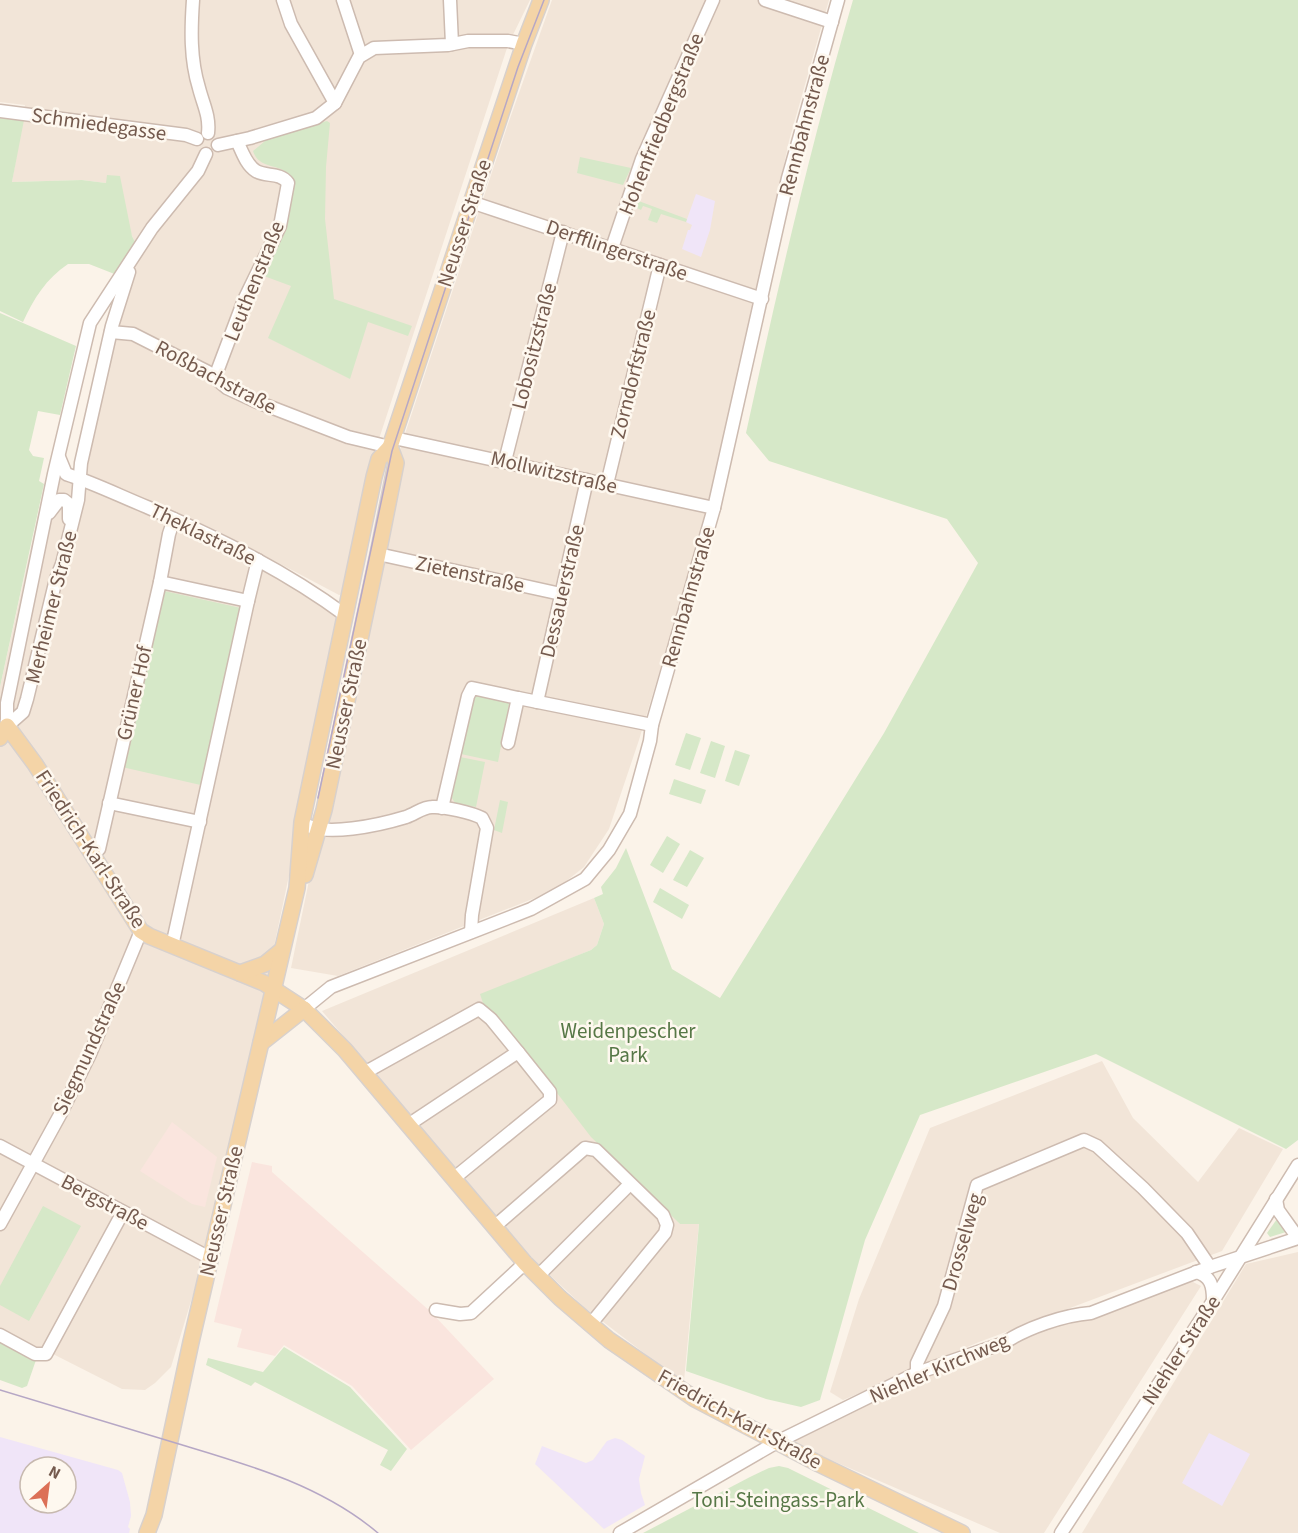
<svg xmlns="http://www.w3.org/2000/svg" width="1298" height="1533" font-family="'Source Sans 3',sans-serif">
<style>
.residential{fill:#f2e5d8}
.commercial{fill:#fae5de}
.education{fill:#f0e5f8;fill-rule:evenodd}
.green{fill:#d6e8c8}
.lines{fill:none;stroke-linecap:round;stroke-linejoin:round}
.minor-casing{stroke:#cdbbb0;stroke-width:15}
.major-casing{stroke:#d8d1cd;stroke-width:18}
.minor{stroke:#fff;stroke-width:12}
.major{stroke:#f4d4a7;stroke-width:15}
.tram{stroke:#b6a7c5;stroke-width:1.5}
.labels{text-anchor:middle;stroke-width:5;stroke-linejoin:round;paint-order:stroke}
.street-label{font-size:21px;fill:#745a4e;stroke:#fef8ef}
.park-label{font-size:21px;fill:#577847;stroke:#fef8ef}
</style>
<rect width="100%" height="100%" fill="#fbf3e9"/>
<g class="residential">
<polygon points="0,0 530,0 508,45 379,439 344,594 339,595 216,530 86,473 135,242 106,183 82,180 12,182 25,105 0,102"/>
<polygon points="552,0 829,0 789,141 713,493 639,740 609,829 584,867 555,890 338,976 291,968 379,541 401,446 508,124"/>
<polygon points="47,474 81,481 173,518 344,613 219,1209 171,1367 155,1383 145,1390 122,1389 53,1354 50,1357 0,1341 0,687"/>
<polygon points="594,898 604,924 597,945 591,950 481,995 484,1002 680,1224 699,1223 684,1381 657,1363 585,1308 535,1261 322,1011"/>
<polygon points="1102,1061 1133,1118 1198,1182 1239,1128 1283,1149 1222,1251 979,1342 843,1400 830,1392 859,1299 930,1128"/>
<polygon points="1298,1252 1298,1533 1082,1533 1246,1264"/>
<polygon points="1189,1280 1201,1286 1044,1533 1000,1533 789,1442 921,1377 967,1367 1007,1349 1017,1338"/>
</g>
<g class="commercial">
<polygon points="172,1122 217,1157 205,1207 192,1204 140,1171"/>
<polygon points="252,1162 272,1166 272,1172 431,1312 494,1379 411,1450 352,1386 284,1345 275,1356 237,1347 242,1329 214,1322"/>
</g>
<g class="education">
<polygon points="696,194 715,201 710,230 701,257 682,249 688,230 690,230 692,225 686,222"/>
<polygon points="1209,1433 1250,1454 1222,1506 1182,1483"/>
<path d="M0,1437L118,1470L122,1473L130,1502L131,1516L128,1527L130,1529L129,1533H0ZM30,1467H66V1503H30Z"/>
<polygon points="615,1438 622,1440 645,1456 639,1479 641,1493 645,1505 604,1529 535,1464 542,1446 586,1463 593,1460 607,1441"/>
</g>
<g class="green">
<path d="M853,0H1298V1140L1286,1149L1096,1054L920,1115L865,1240L820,1400L801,1407L766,1399L686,1371L699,1224H680L591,1137L520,1045L483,1003L480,994L591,950L597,945L604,924L594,898L603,894L601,887L616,868L626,848L672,969L720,998L884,733L978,563L947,519L769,461L746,433C778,286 811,144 853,0Z"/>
<path d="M0,118L24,120L12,182L82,180L106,183L107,175L120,176L132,236L135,242L117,275L89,264H68C46,279 34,298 23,322L0,311Z"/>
<path d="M327,121L330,123L326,167L325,219L334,299L412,326L408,336L368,322L350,379L268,338L291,286L264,276L286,230L292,179C284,162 259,171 253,151L271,136Z"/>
<polygon points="580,157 631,168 623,185 577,173"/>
<polygon points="636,200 687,219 686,222 661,214 657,223 648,220 652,209 643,206 641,210 637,208"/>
<polygon points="0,313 76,346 60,415 38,411 29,450 33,456 44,458 39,481 44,484 0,687"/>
<polygon points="160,590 241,608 205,786 122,767"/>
<polygon points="478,694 508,701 509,704 498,762 461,754 473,699"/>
<polygon points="686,733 701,738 690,770 675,765"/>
<polygon points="711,741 725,746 715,778 700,773"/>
<polygon points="735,750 750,755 739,786 725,781"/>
<polygon points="460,757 485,762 476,807 455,803 452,798"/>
<polygon points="674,779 706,790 701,804 669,794"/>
<polygon points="500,800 508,802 502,833 494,830"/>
<polygon points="667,836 680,844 663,873 650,865"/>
<polygon points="690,850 704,858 687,887 673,880"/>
<polygon points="660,888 689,905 682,919 653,902"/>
<polygon points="43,1206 81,1226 29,1321 0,1305 0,1286"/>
<polygon points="1277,1219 1286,1232 1270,1237 1267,1233"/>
<polygon points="0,1341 36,1360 27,1386 22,1388 0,1380"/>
<polygon points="284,1347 350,1387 407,1449 391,1471 380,1465 388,1450 255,1382 251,1386 206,1365 208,1358 263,1372"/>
<polygon points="779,1466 788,1468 919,1533 643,1533 750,1477 769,1468"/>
</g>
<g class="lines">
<defs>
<g id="minor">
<path d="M193,0C191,29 190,59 199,88C203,104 210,116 208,133"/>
<polyline points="283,0 291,24 335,103"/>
<polyline points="343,0 361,55"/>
<polyline points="450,0 452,44"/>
<polyline points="765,0 832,22"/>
<polyline points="0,111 186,135 197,139"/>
<polyline points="218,145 250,138 316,118 335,103 359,57 374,48 448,45 468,41 508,41 524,44"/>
<polyline points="471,202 762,299"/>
<polyline points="612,248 642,159 713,0"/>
<polyline points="111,332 133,334 208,372 227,388 255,401 348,437 390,447"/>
<path d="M215,377L244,300L280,226L288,183C280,172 266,177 256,171C246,165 242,151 237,141"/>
<polyline points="394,438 714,508"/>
<path d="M59,457L66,474C94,483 120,496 147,507C216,537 284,570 345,615"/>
<polyline points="505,461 563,232"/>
<polyline points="607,484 660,265"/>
<polyline points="49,513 59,500 64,500 69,504 69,519"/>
<polyline points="378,554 561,594"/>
<polyline points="160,582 169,534 174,519"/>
<polyline points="248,601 258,560"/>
<polyline points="518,698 652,725"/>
<polyline points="537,702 587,480"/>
<polyline points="7,726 7,703 54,474 90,323 152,228 198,171 206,154"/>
<polyline points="7,726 23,712 27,699 56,579 62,564 78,500 81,463 112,326 129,272"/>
<polyline points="109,803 200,822"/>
<polyline points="442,808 468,696 472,688 518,698 508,743"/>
<path d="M302,822C321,839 383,824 406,817C415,814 423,807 432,807C444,806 472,813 482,818L487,828L472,915L471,932"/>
<polyline points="93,854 99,849 160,582 248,601 172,946"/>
<polyline points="304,1009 331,987 531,909 585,879 609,850 630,814 650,741 652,725 714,508 788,178 838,0"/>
<polyline points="364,1073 479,1009 491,1019 518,1052"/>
<polyline points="408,1125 518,1052 550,1092 550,1100 453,1179"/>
<polyline points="0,1146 210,1258"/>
<polyline points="1276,1199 1278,1210 1298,1238"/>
<polyline points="0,1224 61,1113 90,1054 141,931"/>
<polyline points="494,1227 585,1148 596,1150 663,1215 667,1225 665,1233 590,1325"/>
<path d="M1196,1272C1211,1276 1213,1286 1213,1300"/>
<polyline points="538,1276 630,1184"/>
<polyline points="436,1310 460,1314 471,1313 525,1263"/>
<polyline points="0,1335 35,1354 46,1354 123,1212"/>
<polyline points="917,1373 917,1363 944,1306 977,1185 1084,1140 1097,1146 1143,1188 1187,1233 1210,1267"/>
<path d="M620,1533L777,1442L917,1373L1004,1343C1026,1328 1064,1315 1091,1313L1210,1267L1298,1238"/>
<polyline points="1061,1533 1213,1301 1298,1165"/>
</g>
<g id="major">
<polyline points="0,738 7,726 35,764 141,931 149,936 264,983 304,1009 345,1050 525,1263 560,1298 609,1340 695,1399 819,1464 962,1533"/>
<polyline points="305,875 324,810 378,554 396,463 390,447"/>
<polyline points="240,973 265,964 282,950"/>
<polyline points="261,1043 304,1009"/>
<polyline points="147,1533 154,1515 191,1342 297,888 302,822 374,477 379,459 390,447 524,44 541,0"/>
</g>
</defs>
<use href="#minor" class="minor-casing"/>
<use href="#major" class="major-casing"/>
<use href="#minor" class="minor"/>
<use href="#major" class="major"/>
<g class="tram">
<polyline points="318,798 392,451 518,67 544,0"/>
<path d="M0,1390C60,1408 120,1426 179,1444C249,1465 321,1485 378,1533"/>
</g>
</g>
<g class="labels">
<g class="street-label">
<text transform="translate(99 124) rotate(8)" y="7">Schmiedegasse</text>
<text transform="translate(661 124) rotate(-68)" y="7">Hohenfriedbergstraße</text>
<text transform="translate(804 125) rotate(-75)" y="7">Rennbahnstraße</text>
<text transform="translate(464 223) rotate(-72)" y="7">Neusser Straße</text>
<text transform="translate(617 250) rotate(19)" y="7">Derfflingerstraße</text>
<text transform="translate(254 281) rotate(-68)" y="7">Leuthenstraße</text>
<text transform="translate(534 346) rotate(-76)" y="7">Lobositzstraße</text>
<text transform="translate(633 374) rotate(-76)" y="7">Zorndorfstraße</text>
<text transform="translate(216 377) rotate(28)" y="7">Roßbachstraße</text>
<text transform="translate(554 472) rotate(13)" y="7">Mollwitzstraße</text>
<text transform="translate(203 534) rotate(26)" y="7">Theklastraße</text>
<text transform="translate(470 574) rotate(12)" y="7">Zietenstraße</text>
<text transform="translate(562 591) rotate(-77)" y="7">Dessauerstraße</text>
<text transform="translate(688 597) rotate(-74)" y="7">Rennbahnstraße</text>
<text transform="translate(51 607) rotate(-76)" y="7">Merheimer Straße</text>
<text transform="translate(134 693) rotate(-77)" y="7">Grüner Hof</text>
<text transform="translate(346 704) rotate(-78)" y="7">Neusser Straße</text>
<text transform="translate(91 849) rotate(57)" y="7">Friedrich-Karl-Straße</text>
<text transform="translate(89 1048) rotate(-65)" y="7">Siegmundstraße</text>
<text transform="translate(105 1202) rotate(28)" y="7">Bergstraße</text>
<text transform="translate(221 1211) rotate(-77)" y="7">Neusser Straße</text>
<text transform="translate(962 1242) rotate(-74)" y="7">Drosselweg</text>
<text transform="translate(1181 1350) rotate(-57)" y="7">Niehler Straße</text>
<text transform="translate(939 1368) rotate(-23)" y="7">Niehler Kirchweg</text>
<text transform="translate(740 1419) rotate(29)" y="7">Friedrich-Karl-Straße</text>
</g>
<g class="park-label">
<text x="628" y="1038">Weidenpescher<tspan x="628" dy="24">Park</tspan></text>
<text x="778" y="1507">Toni-Steingass-Park</text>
</g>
</g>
<g transform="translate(48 1485) rotate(28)"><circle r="28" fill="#fef8ef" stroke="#c7b9af" stroke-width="1.5"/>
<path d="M0-4.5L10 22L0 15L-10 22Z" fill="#dc7057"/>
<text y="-9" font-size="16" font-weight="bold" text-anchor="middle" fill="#745a4e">N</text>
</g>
</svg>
